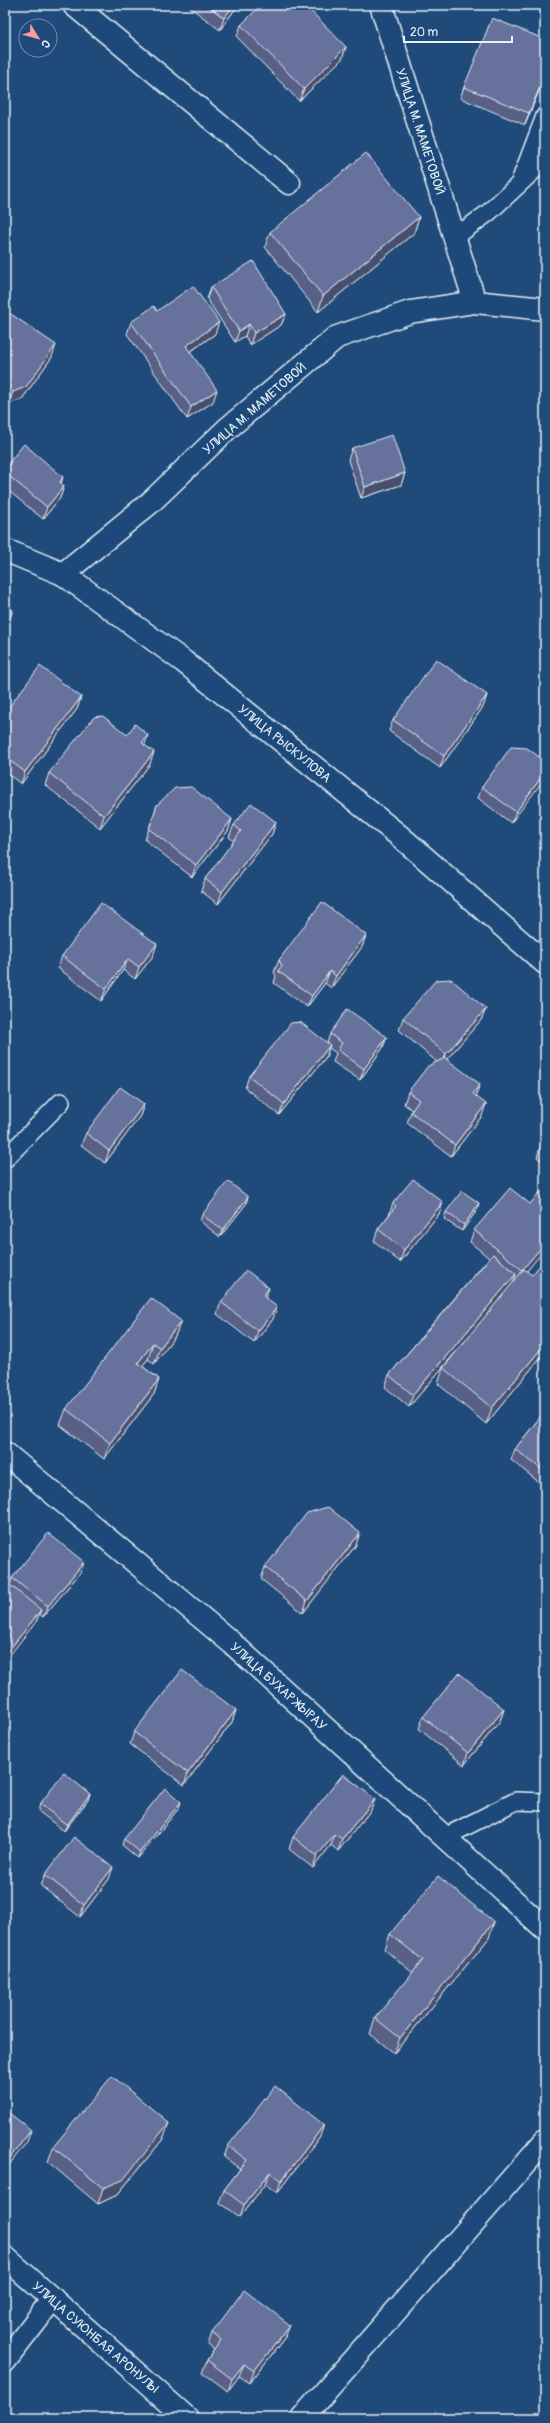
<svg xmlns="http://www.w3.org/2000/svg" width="550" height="2423" font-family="Pangolin,sans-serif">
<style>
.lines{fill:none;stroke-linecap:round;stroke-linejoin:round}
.service-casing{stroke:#e8f1f8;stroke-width:20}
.minor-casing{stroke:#e8f1f8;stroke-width:25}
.tertiary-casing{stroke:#e8f1f8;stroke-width:25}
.service{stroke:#1f4a7a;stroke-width:17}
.minor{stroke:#1f4a7a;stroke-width:22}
.tertiary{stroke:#1f4a7a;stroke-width:22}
.wall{fill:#586186;stroke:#e8f1f8}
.shaded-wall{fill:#474f6d;stroke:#e8f1f8}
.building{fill:#66719c;stroke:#e8f1f8}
.labels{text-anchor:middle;stroke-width:3;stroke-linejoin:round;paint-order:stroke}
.street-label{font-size:13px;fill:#e8f1f8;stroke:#1f4a7a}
</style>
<rect width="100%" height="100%" fill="#1f4a7a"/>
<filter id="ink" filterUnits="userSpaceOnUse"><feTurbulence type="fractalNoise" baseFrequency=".025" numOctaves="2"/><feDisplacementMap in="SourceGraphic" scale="8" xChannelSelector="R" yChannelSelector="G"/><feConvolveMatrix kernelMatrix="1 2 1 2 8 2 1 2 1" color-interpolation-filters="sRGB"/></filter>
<g filter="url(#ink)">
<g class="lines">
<defs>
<g id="service">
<polyline points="521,179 545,116"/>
<polyline points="455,237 488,213 545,160"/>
<polyline points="5,1159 61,1102"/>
<polyline points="445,1837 516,1801 545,1802"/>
</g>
<g id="minor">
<polyline points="74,5 289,183"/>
<polyline points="381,5 475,302"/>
<polyline points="5,550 63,574 183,661 402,838 545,963"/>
<polyline points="63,574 151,502 228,428 337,337 410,312 475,302 545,309"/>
<polyline points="5,1453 233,1644 545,1929"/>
<polyline points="5,2361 53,2299"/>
<polyline points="302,2418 545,2141"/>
</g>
<polyline id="tertiary" points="5,2257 187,2418"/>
</defs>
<use href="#service" class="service-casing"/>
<use href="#minor" class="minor-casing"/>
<use href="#tertiary" class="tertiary-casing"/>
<use href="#service" class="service"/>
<use href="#minor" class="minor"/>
<use href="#tertiary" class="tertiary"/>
</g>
<g class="wall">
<polygon points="187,5 238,5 220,30"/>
<polygon points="241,25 346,47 342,59 299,101 237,37"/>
<polygon points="545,41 545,76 525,125 460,98 464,87"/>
<polygon points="419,217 414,233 318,312 265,247 270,232"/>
<polygon points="211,287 286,314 281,325 250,345 245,336 235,342 207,299"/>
<polygon points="5,310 52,357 22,399 9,404 5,401"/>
<polygon points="157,311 215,334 190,352 213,402 187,419 127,334 131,322"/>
<polygon points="352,448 405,473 401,485 361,498 348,460"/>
<polygon points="5,467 63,477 61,484 64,486 60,498 43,519 5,488"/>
<polygon points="487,695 483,707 440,768 389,731 393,720"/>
<polygon points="81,697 77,709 21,784 5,772 5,712"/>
<polygon points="127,735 144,745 150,764 100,828 45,785 49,773"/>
<polygon points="545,761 511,823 478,798 482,787"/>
<polygon points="157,805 232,819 228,831 192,877 145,840"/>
<polygon points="276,822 272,834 218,904 201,891 205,879 234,841 229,837 234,825"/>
<polygon points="366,935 362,947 331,988 325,983 307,1007 274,983 276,976 274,972 279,960"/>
<polygon points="62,956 153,956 135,979 123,970 101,1001 58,968"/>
<polygon points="486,1009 481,1020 447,1059 475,1096 482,1116 451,1156 407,1123 411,1112 412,1110 404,1104 408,1092 437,1062 399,1030 403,1018"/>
<polygon points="330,1034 387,1037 382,1049 360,1080 333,1062 336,1053 329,1048 326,1057 279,1115 245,1088 249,1076 327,1043"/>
<polygon points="144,1104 140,1116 105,1163 81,1145 86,1133"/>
<polygon points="545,1141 545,1164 537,1157 541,1145"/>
<polygon points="443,1202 439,1214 400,1262 374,1241 378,1229 389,1215 393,1203"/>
<polygon points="246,1204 220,1237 200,1221 202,1215"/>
<polygon points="477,1210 462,1231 444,1219 446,1212"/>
<polygon points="474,1230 527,1271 545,1352 486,1424 438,1384 443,1368 489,1313 409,1407 385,1387 389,1375 489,1258 470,1242"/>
<polygon points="266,1298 273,1319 254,1343 217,1314 221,1302"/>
<polygon points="181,1321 175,1336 154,1364 148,1359 142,1366 159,1379 154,1394 104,1459 60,1425 66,1409"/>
<polygon points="545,1411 545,1487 511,1460 515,1449"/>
<polygon points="356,1545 303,1613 261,1579 265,1567"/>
<polygon points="84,1562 80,1573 43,1617 39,1614 36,1622 10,1585 12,1578"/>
<polygon points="504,1709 500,1721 464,1765 419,1729 423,1717"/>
<polygon points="236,1710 232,1722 184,1785 130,1744 134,1732"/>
<polygon points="375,1799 371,1810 338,1851 331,1845 313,1868 289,1849 293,1837"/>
<polygon points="88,1800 64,1831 38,1811 40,1804"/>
<polygon points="179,1808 138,1858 122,1845 124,1839"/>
<polygon points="45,1875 109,1879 80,1917 41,1886"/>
<polygon points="390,1934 489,1938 394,2053 370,2034 375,2018 413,1973 385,1950"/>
<polygon points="320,2136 277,2193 265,2184 240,2217 219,2202 224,2190 240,2169 224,2157 228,2146"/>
<polygon points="163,2139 117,2195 98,2204 48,2162 53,2147"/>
<polygon points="290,2325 285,2337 250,2383 239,2376 228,2391 202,2372 207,2360 214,2350 208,2345 212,2333"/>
</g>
<g class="shaded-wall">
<polygon points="234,5 238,5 220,30 224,18"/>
<polygon points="346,47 342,59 299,101 304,89"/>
<polygon points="545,75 545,76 525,125 529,113"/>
<polygon points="419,217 414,233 318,312 323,296"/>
<polygon points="286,314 281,325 250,345 254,333"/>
<polygon points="219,322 215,334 181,358 186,346"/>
<polygon points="249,324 245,336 235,342 239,331"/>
<polygon points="56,345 52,357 22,399 9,404 13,392"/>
<polygon points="217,390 213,402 187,419 191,407"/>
<polygon points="405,473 401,485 361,498 365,487"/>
<polygon points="64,486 60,498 43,519 47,507"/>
<polygon points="13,610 9,622 5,627 5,620"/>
<polygon points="487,695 483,707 440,768 444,756"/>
<polygon points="81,697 77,709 21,784 25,772"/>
<polygon points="148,735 144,747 142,743"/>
<polygon points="154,752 150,764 100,828 104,816"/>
<polygon points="545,772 545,778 511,823 516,812"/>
<polygon points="232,819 228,831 192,877 196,865"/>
<polygon points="276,822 272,834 218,904 222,892"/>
<polygon points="9,826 5,836 5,831"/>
<polygon points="366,935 362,947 331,988 336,976"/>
<polygon points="157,944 153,956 135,979 139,967"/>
<polygon points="128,959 123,970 101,1001 106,989"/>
<polygon points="330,971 325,983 307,1007 312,996"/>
<polygon points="486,1009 481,1020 441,1066 446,1054"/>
<polygon points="387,1037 382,1049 360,1080 364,1069"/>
<polygon points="330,1045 326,1057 279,1115 284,1104"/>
<polygon points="480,1084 476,1096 468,1106 473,1094"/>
<polygon points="144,1104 140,1116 105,1163 109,1151"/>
<polygon points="486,1104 482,1116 451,1156 455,1145"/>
<polygon points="248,1197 246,1204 220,1237 223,1230"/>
<polygon points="443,1202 439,1214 400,1262 404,1250"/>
<polygon points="479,1203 477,1210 462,1231 464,1225"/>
<polygon points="545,1243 545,1249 518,1282 522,1270"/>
<polygon points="516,1274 512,1286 409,1407 413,1395"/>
<polygon points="269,1288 265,1299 263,1296"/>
<polygon points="277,1307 273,1319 254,1343 258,1331"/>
<polygon points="181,1321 175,1336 154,1364 160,1348"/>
<polygon points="153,1343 148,1359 132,1378 138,1363"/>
<polygon points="545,1344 545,1352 486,1424 492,1408"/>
<polygon points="159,1379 154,1394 104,1459 110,1443"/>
<polygon points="360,1533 356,1545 303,1613 307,1601"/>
<polygon points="84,1562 80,1573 43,1617 48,1606"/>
<polygon points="41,1610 36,1622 5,1661 5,1655"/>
<polygon points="504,1709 500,1721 464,1765 468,1753"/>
<polygon points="236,1710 232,1722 184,1785 188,1773"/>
<polygon points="90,1794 88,1800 64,1831 67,1825"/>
<polygon points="375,1799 371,1810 338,1851 342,1839"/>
<polygon points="181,1802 179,1808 138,1858 140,1852"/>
<polygon points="335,1834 331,1845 313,1868 317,1856"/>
<polygon points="113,1867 109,1879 80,1917 84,1905"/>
<polygon points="494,1922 489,1938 394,2053 400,2038"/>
<polygon points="169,2123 163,2139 117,2195 98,2204 103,2188"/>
<polygon points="324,2125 320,2136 277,2193 281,2181"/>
<polygon points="31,2130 27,2142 5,2170 5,2164"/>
<polygon points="270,2172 265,2184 240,2217 244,2205"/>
<polygon points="290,2325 285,2337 250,2383 254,2371"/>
<polygon points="244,2364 239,2376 228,2391 232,2379"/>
</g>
<g class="building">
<polygon points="207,5 234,5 224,18"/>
<polygon points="261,5 305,5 346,47 304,89 241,25"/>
<polygon points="492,18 544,39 545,41 545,75 529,113 464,87"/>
<polygon points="366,153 419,217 323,296 270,232"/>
<polygon points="253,261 286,314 254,333 249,324 239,331 211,287"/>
<polygon points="193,286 219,322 186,346 217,390 191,407 131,322 154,306 157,311"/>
<polygon points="5,310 56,345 26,387 13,392 5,386"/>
<polygon points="392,435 405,473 365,487 352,448"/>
<polygon points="24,444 63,477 60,482 64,486 47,507 5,473 5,467"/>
<polygon points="5,604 13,610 5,620"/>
<polygon points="436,659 487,695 444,756 393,720"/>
<polygon points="40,666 81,697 25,772 5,757 5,712"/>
<polygon points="103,716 127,735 135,724 148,735 142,743 154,752 104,816 49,773 94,717"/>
<polygon points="511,747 527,748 545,761 545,772 516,812 482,787"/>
<polygon points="191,787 232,819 196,865 149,829 157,805 175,788"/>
<polygon points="251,803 276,822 222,892 205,879 241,831 234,825"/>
<polygon points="5,823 9,826 5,831"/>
<polygon points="322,902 366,935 336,976 330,971 312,996 278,971 282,966 279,960"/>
<polygon points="101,903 157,944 139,967 128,959 106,989 62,956"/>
<polygon points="451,979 486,1009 446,1054 403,1018 436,980"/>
<polygon points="347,1009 387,1037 364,1069 338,1050 342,1043 330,1034"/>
<polygon points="300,1022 330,1045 284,1104 249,1076 291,1023"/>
<polygon points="445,1058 480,1084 473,1094 486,1104 455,1145 411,1112 419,1100 408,1092 428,1066"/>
<polygon points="120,1087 144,1104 109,1151 86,1133"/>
<polygon points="545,1141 545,1148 541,1145"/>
<polygon points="413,1179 443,1202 404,1250 378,1229 396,1206 393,1203"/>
<polygon points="228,1181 248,1197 223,1230 202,1215"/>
<polygon points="510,1188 530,1204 539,1193 545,1192 545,1243 522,1270 474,1230"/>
<polygon points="462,1191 479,1203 464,1225 446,1212"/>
<polygon points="493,1254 516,1274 413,1395 389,1375"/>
<polygon points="545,1259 545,1344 492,1408 443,1368 524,1269 532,1275"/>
<polygon points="246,1270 269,1288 263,1296 277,1307 258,1331 221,1302"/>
<polygon points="151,1298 181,1321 160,1348 153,1343 138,1363 159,1379 110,1443 66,1409"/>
<polygon points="545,1411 545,1472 515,1449"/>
<polygon points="328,1507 360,1533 307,1601 265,1567 307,1513"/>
<polygon points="48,1533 84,1562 48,1606 12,1578"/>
<polygon points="5,1581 41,1610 5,1655"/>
<polygon points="182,1670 236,1710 188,1773 134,1732"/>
<polygon points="459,1673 504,1709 468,1753 423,1717"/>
<polygon points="64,1773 90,1794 67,1825 40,1804"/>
<polygon points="343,1774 375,1799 342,1839 335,1834 317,1856 293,1837"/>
<polygon points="165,1788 181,1802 140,1852 124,1839"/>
<polygon points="74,1837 113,1867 84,1905 45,1875"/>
<polygon points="438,1876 494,1922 400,2038 375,2018 423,1960 390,1934"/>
<polygon points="112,2076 169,2123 123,2180 103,2188 53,2147"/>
<polygon points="275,2086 324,2125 281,2181 270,2172 244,2205 224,2190 247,2160 228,2146"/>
<polygon points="5,2110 31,2130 5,2164"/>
<polygon points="244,2290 290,2325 254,2371 244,2364 232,2379 207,2360 221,2340 212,2333"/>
<polygon points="5,2414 10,2418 5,2418"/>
</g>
</g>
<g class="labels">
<g class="street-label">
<text transform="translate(421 131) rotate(72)" y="5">УЛИЦА М. МАМЕТОВОЙ</text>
<text transform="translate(254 408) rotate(-41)" y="5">УЛИЦА М. МАМЕТОВОЙ</text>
<text transform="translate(285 743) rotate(39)" y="5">УЛИЦА РЫСКУЛОВА</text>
<text transform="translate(279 1686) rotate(42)" y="5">УЛИЦА БУХАР ЖЫРАУ</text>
<text transform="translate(96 2337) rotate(41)" y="5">УЛИЦА СУЮНБАЯ АРОНУЛЫ</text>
</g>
</g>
<rect width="550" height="2423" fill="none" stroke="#1f4a7a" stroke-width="20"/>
<rect x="10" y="10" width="530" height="2403" fill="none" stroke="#e8f1f8" stroke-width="1.5" filter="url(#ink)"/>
<g transform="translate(38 38) rotate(127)"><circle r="19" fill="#1f4a7a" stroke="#6f8dac"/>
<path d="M0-3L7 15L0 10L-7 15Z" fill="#ff9aa2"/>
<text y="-6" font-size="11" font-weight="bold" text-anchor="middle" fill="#e8f1f8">С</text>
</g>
<path d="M404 36v6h108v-6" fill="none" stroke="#e8f1f8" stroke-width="2"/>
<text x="410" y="36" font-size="12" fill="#e8f1f8" stroke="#1f4a7a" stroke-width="3" paint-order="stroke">20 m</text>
</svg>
